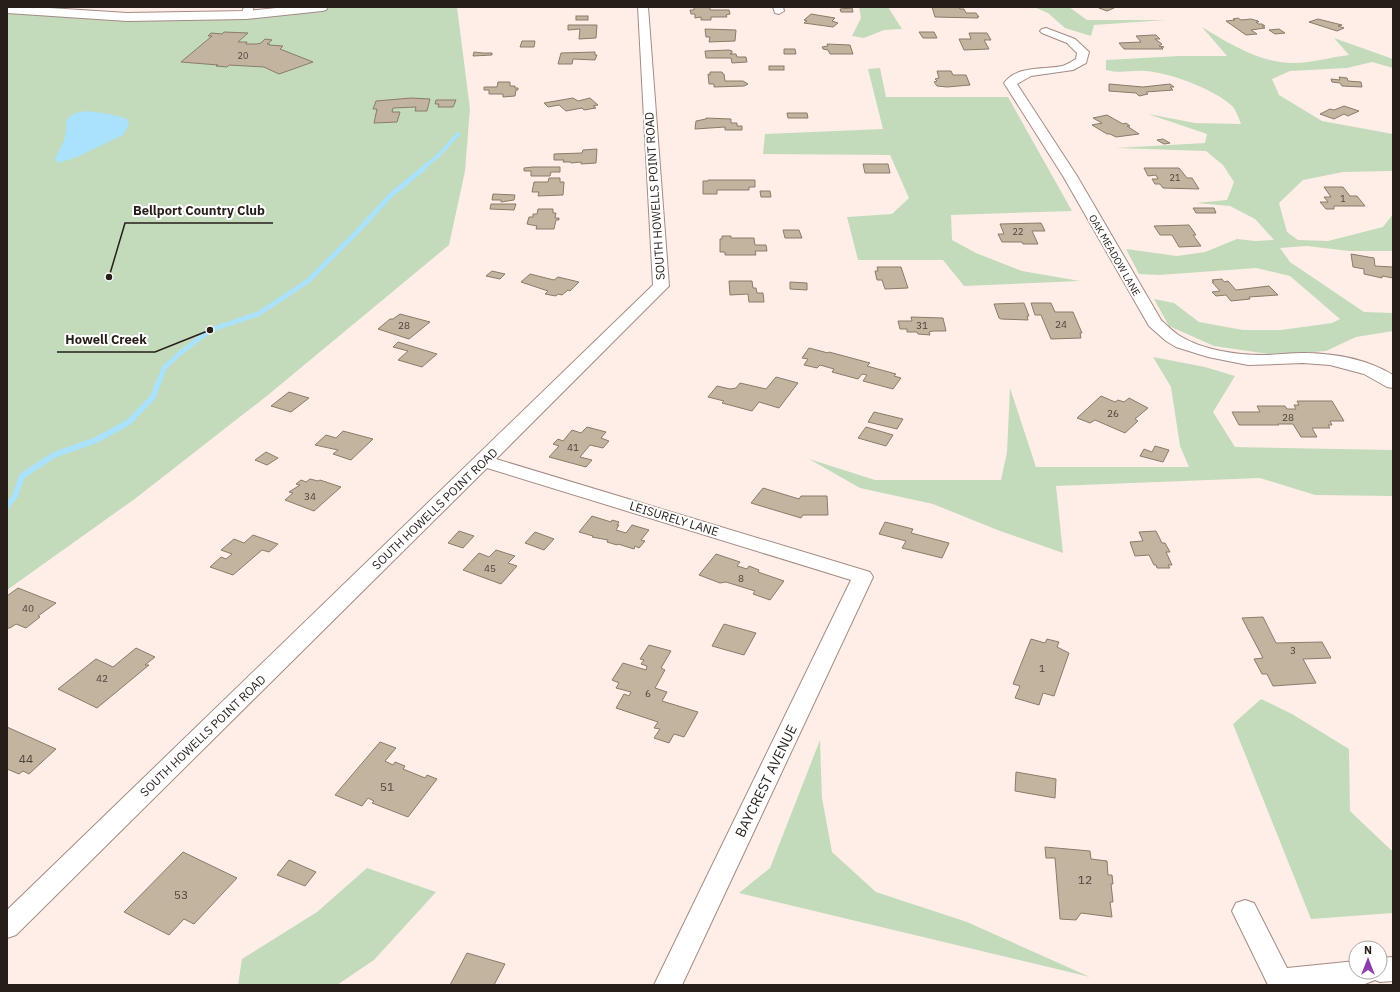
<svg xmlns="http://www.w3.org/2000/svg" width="1400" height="992" font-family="'IBM Plex Sans',sans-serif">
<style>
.green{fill:#c3dbbb}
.water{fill:#aae1fc}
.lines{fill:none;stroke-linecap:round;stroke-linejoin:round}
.stream-far2{stroke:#aae1fc;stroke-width:4}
.stream-far1{stroke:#aae1fc;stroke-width:5}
.stream{stroke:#aae1fc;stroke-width:6}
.building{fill:#c2b49f;stroke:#897c69}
.minor-casing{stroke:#a48b83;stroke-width:2}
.secondary-casing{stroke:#a48b83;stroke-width:2}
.minor{fill:#fff;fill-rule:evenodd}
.secondary{fill:#fff;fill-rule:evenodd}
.labels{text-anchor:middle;stroke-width:4;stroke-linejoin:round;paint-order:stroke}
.far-number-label{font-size:9px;fill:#4e443b}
.far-street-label{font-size:10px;fill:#271e1a;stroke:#fff}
.number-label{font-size:10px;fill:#4e443b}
.street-label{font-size:12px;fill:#271e1a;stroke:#fff}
.near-number-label{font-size:12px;fill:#4e443b}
.near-street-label{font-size:14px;fill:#271e1a;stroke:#fff}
.leader{fill:none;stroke:#271e1a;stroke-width:1.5}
.callout-dot{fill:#271e1a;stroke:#fff;stroke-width:1.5}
.callout-label{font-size:13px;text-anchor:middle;font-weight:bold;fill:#271e1a;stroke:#fff;stroke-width:4;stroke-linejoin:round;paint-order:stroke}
</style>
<rect width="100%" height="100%" fill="#ffeee8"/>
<g class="green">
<polygon points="306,7 457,7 470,109 465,171 449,245 268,395 136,498 7,590 7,9 127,17 246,15"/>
<polygon points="859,7 888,7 902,29 884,30 864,38 852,36 861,18"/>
<polygon points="1034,7 1069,7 1087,20 1166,20 1094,25 1091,36 1065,28 1048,13"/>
<path d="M1202,27C1230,44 1260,63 1294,63C1312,63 1331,57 1349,55L1334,38L1393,59V68L1372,62L1347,68L1290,71L1272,79L1279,95L1322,121L1393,134V171L1343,172L1303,180L1279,203L1287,232L1298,240L1328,241L1383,227L1393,214V251H1349L1307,246L1280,248L1290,262L1364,312L1393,313V331L1356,337L1326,351L1275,355L1214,346L1169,326L1154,299L1174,303L1199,322L1243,330H1281L1332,323L1340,319L1290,276L1256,268L1159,275L1139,274L1126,249L1177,256L1205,252L1237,239L1255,241L1274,240L1255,219L1230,206L1196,203L1227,200L1234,182L1223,165L1206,151L1116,148L1205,143L1207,134L1148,114L1195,123L1241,124C1239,119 1236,109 1231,105C1213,89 1171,73 1146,71C1131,70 1121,74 1106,70V60L1179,56H1227Z"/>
<polygon points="880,68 886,97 1008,97 1072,211 951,215 952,240 976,253 1022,271 1080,281 964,286 943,260 858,260 847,217 892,214 909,198 890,155 763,154 765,134 883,129 868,69"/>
<polygon points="1153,357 1205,367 1235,376 1213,412 1235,447 1393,450 1393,496 1315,495 1260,478 1056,486 1063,553 1000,531 933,504 860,488 809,459 875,480 1001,480 1007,452 1010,388 1036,467 1189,467 1180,446 1171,387"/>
<polygon points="1261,699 1292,714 1349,749 1350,811 1391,850 1393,850 1393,913 1311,919 1233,724"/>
<polygon points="820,740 822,798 832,852 876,892 967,922 1090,977 739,893 770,868"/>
<polygon points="367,868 436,892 374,960 337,985 238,985 242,959 317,912"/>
</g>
<path class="water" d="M84,111C99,112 113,114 127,119L129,125L123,135L77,157L58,163L55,159C63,142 67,140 66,120L73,114Z"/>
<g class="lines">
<polyline class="stream-far2" points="422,169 439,155 458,134"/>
<polyline class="stream-far1" points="159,382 164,368 179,354 210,330 258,314 308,281 357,232 391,195 424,168"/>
<polyline class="stream" points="7,506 15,496 22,476 54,455 96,440 129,422 153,397 159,381"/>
</g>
<g class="building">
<polygon points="694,7 710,7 710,10 729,10 730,14 726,15 727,17 711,17 711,20 701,20 701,17 695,18 695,14 691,14 690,10 694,10"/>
<polygon points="932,7 959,7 960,9 964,9 966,13 976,13 979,17 977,17 978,18 935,17"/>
<polygon points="1101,7 1116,7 1107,11 1099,8 1102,8"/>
<polygon points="852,8 853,12 841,12 840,9"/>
<polygon points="811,14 835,18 832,21 838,23 833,27 804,23 807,21 804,20"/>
<rect x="576" y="16" width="12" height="4"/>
<polygon points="1238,18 1241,20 1251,19 1258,21 1259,22 1256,22 1258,24 1262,24 1265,26 1262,26 1265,28 1251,30 1257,34 1246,35 1226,21 1235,20 1233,19"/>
<polygon points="1318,19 1342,25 1338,26 1344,28 1337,31 1309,22"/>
<polygon points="568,25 597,25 596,38 579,39 580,29 568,30"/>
<polygon points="705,29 736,30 735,41 709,42 710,37 706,37"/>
<polygon points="1279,29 1285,33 1275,34 1269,30"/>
<polygon points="224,32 248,33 238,42 247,42 246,44 257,44 261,43 265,39 272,40 267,44 270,44 269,45 283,46 280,49 313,62 279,74 264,67 229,65 227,67 216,66 218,65 181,62 212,36 208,36 211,33 222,34"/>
<polygon points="919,32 934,32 937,38 923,38"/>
<polygon points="969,33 987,33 991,40 984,40 989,49 964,50 959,39 971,39"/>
<polygon points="1153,35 1156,35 1160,39 1155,39 1162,44 1159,46 1164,47 1161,47 1163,49 1124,49 1119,43 1141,42 1136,36"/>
<polygon points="522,41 535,41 534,47 520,47"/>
<polygon points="827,44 850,45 853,54 830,54 828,50 823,49 822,47 828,46"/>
<polygon points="784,49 795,49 796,54 784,54"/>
<polygon points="729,50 732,51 732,53 730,54 736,54 737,57 746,57 747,62 732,63 731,58 706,58 705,51"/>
<polygon points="474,52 483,53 492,53 492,55 473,56"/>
<polygon points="595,52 595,55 597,55 595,60 573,59 572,64 558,64 561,53"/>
<rect x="769" y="66" width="15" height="4"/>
<polygon points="937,71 951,71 953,75 966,75 970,85 947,87 937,86 934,82 937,81 935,79 939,78"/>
<polygon points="710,72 722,72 723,74 724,74 725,81 743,81 748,84 744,86 714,87 714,84 709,84 708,74 710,75"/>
<polygon points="1339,77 1347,78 1348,81 1361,82 1362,87 1342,86 1340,83 1332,82 1331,79 1340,80"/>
<polygon points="498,82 510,82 510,86 515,86 515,88 518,88 518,90 516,90 515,96 503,97 503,94 489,94 489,90 484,90 484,87 497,87"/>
<polygon points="1109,84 1143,87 1170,84 1174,87 1170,87 1173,90 1146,92 1148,94 1139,96 1136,93 1109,91"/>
<polygon points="411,98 430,99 427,111 415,111 416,107 393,108 392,112 400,112 397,122 374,123 377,109 373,109 376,101"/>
<polygon points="573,98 578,101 590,98 598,105 593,106 596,108 584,110 582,108 566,111 559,105 548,107 544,103"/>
<polygon points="436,100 456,100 453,107 438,107 439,104 435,104"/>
<polygon points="1344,106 1359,111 1348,116 1344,114 1334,119 1320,114 1330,109 1334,110"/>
<polygon points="787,113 807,113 808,118 788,118"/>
<polygon points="1107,115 1123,124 1126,123 1130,126 1127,126 1139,134 1116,137 1110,134 1107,134 1092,125 1102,123 1093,118"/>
<polygon points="706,118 731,119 731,123 737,123 737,126 742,126 742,130 725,130 725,127 695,129 696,121 706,119"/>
<polygon points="1163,139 1170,143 1164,144 1157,140"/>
<polygon points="597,149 596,163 581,164 581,162 571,163 571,162 563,162 564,160 554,160 554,154 582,153 583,150"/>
<polygon points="863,164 888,164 890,173 865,173"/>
<polygon points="533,167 560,167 560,172 551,172 550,176 531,176 531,171 524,171 524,168"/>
<polygon points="1144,168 1179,168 1187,178 1192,178 1199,189 1163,188 1160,184 1155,184 1152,179 1158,179 1156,175 1148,176"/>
<polygon points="549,178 560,178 560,182 564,182 563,195 538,196 539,192 532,192 534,182 548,182"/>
<polygon points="708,180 755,180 755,187 749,187 749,190 717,190 717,194 703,194 703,181 708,181"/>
<polygon points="1324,187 1343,187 1350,196 1357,196 1365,206 1334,206 1334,209 1326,209 1320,202 1328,202 1324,197 1331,197"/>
<polygon points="760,191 770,191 771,197 761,197"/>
<polygon points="493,194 515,195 514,200 501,202 501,200 492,200"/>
<polygon points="491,204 516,204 514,210 490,209"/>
<polygon points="1193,208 1214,208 1216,213 1196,213"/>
<polygon points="538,209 553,209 553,213 556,213 555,218 559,218 559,220 556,220 554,229 536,229 537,226 527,224 529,217 533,217 533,214 537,214"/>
<polygon points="1041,223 1045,231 1032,231 1038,244 1023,244 1022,242 1002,242 998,234 1004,234 1000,224"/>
<polygon points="1189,225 1196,235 1193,235 1201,246 1179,247 1172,235 1160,235 1154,226"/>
<polygon points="783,230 799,230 802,238 785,238"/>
<polygon points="722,236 731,236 731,238 754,238 755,245 766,245 767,251 755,251 756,255 725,255 725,252 720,252 720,239 722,239"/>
<polygon points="1351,254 1374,258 1375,266 1393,267 1393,278 1382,276 1382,278 1364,274 1364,269 1353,267"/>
<polygon points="877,267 901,267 908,288 885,289 882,280 877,280 875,271 878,271"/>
<polygon points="492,271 505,274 500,279 486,276"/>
<polygon points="530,274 554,280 558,277 579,282 570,291 568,290 562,295 558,294 556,296 545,294 548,291 521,282"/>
<polygon points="1222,279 1224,282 1228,281 1236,290 1269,286 1278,295 1249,297 1250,299 1231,301 1226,295 1216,296 1212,292 1220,291 1212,282 1214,282 1212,280"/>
<polygon points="729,281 752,281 753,288 756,288 757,293 763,293 764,302 749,302 748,294 730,295"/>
<polygon points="790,282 807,283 807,290 790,289"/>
<polygon points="1024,303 1029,316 1027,316 1028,320 1001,319 999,318 994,304"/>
<polygon points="1031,303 1051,303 1055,312 1073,312 1082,333 1080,333 1081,338 1051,339 1041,315 1035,315"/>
<polygon points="400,314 430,322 409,339 378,329 390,319 393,319"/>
<polygon points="911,317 943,318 946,331 933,331 929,332 930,335 918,334 917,332 907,332 907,329 900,329 898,321 912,321"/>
<polygon points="398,342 437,354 422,367 398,360 408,351 393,347"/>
<polygon points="809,348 828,353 829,352 870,363 867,366 896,374 894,376 901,378 893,389 863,381 867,375 862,374 858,379 832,372 834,369 820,365 817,368 804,365 808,359 802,358"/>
<polygon points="776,377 798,383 779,408 759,402 752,411 722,403 724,401 708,397 717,386 730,389 736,388 740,383 766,389"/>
<polygon points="289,392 309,398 291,412 271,406"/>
<polygon points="1101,396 1115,402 1118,400 1124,402 1129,398 1148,408 1135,419 1138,421 1125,433 1095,420 1090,423 1077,418"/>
<polygon points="1297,401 1332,401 1344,421 1330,421 1332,425 1328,425 1330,428 1312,428 1317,437 1301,437 1293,424 1278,424 1279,425 1239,425 1232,412 1260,412 1257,406 1285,406 1287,409 1296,409 1294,405 1299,405"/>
<polygon points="874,412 903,419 897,429 868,422"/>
<polygon points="587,427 606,432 601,438 609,441 603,448 590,445 580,457 592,460 586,467 549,457 559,446 553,444 558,439 563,441 572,430 581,433"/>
<polygon points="866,427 893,435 886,446 858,438"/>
<polygon points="343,431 373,439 351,460 333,454 338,450 315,445 326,435 336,438"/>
<polygon points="1155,446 1169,450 1163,462 1140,456 1144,449 1152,452"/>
<polygon points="266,452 278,458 267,465 255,460"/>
<polygon points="310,479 318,481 320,480 341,487 314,511 285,500 293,493 289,492 300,485 296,484 301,480 306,482"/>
<polygon points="763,488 799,499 801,496 827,496 828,515 803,515 801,518 751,503"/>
<polygon points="592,516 611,522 612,520 619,522 617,525 619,525 616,530 626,533 632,525 649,530 641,540 645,541 639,548 635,546 634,549 618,544 617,545 607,542 608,540 592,537 593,536 579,532"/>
<polygon points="885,522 913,529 911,533 949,543 942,558 902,548 906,541 879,534"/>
<polygon points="459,531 474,536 463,548 448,543"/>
<polygon points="1156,531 1162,543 1165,543 1170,552 1166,552 1172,565 1168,565 1170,568 1157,568 1156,565 1154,565 1149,555 1135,556 1130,542 1143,541 1139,532"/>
<polygon points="535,532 554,539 544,550 525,543"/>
<polygon points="253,535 278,544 269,552 262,550 233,575 210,567 221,557 226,559 232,554 221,550 234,539 244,543"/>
<polygon points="496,550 515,556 508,563 517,566 501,584 463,570 479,553 489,557"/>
<polygon points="716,554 740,562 737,566 747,569 749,566 759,570 758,572 784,581 770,600 753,594 755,591 726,582 720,583 699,575"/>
<polygon points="18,588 56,603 38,616 40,617 26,628 16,624 10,628 7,628 7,596"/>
<polygon points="1263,617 1276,643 1322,642 1331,658 1303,659 1316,683 1273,686 1267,674 1262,674 1254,659 1263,658 1242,618"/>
<polygon points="724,624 756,633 744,655 712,646"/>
<polygon points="1031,639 1045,643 1047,639 1059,642 1057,647 1069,653 1054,696 1043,693 1039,705 1015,698 1020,686 1013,684"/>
<polygon points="649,645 671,651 661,668 665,670 655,688 667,692 662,701 698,712 684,737 674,734 669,743 654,738 660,729 654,728 658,722 616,708 624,694 629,696 631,692 616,688 619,683 612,680 623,663 646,670 647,666 641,664 644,660 640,659"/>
<polygon points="136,648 155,657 145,665 149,665 97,708 58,689 96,659 113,667"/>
<polygon points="7,727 56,749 29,774 23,771 19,774 7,769"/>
<polygon points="380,742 396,748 385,761 393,765 395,762 405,766 403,769 425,778 427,775 437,779 408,817 372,803 374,801 368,798 362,806 335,795"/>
<polygon points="1016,772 1056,779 1055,798 1015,791"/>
<polygon points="1045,847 1090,851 1091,859 1107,861 1108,875 1112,875 1113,884 1111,884 1113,902 1110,902 1112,917 1081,913 1076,920 1060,919 1055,858 1046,858"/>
<polygon points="183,852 237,878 194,924 184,919 169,935 124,912"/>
<polygon points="289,860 316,872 305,886 277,875"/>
<polygon points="467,953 505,964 494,985 450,985"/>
</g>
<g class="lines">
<defs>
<g id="minor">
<polygon points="244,7 254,7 250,17 246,18 241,15"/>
<polygon points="638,7 648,7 669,286 496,459 870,572 873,577 682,985 654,985 851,580 487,468 16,935 7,938 7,910 653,285"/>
<polygon points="773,7 783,7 784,11 779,14 775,13"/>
<path d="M1046,28L1075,39L1089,52L1086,63L1073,70L1031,76L1017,84L1077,176L1161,320C1167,325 1173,332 1180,336C1203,350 1236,355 1263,355C1276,355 1289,353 1302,353C1333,353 1367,359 1393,375V388L1387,387L1364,374L1330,365L1303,363L1248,365L1208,357L1176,347L1166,341L1149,326L1063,176L1004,83C1017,65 1044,70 1062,66C1067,65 1072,61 1076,59L1077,53L1067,43L1042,33L1040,31L1042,29Z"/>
<polygon points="1245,900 1254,903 1287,968 1356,961 1356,972 1380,972 1380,958 1393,957 1393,981 1380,982 1375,980 1365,984 1354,985 1268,985 1232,911 1236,903"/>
</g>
<polygon id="secondary" points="7,7 34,7 127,13 246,11 286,7 328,7 326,10 322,11 246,19 127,21 7,13"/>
</defs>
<use href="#minor" class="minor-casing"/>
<use href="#secondary" class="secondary-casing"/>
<use href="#minor" class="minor"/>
<use href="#secondary" class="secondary"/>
</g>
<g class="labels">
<g class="far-number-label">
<text x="243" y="59">20</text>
<text x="1175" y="181">21</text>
<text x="1343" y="202">1</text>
<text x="1018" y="235">22</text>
</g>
<g class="far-street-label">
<text transform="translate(1115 255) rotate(60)" y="4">OAK MEADOW LANE</text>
</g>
<g class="number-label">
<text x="1061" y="328">24</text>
<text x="404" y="329">28</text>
<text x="922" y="329">31</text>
<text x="1113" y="417">26</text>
<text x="1288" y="421">28</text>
<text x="573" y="451">41</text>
<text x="310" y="500">34</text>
<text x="490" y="572">45</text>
<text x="741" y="582">8</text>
<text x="28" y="612">40</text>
<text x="1293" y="654">3</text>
<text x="1042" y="672">1</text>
<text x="102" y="682">42</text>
<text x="648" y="697">6</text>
</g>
<g class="street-label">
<text transform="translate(655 196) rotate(-94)" y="4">SOUTH HOWELLS POINT ROAD</text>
<text transform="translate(435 509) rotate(-44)" y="4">SOUTH HOWELLS POINT ROAD</text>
<text transform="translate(674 519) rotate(17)" y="4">LEISURELY LANE</text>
<text transform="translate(203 736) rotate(-44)" y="4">SOUTH HOWELLS POINT ROAD</text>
</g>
<g class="near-number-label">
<text x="26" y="763">44</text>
<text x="387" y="791">51</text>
<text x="1085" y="884">12</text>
<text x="181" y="899">53</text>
</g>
<g class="near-street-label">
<text transform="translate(766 781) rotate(-64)" y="5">BAYCREST AVENUE</text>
</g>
</g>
<path class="leader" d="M109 277L125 223H273M210 330L155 352H57"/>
<g class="callout-dot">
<circle cx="109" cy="277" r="4"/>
<circle cx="210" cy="330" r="4"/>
</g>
<g class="callout-label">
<text x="199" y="215">Bellport Country Club</text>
<text x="106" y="344">Howell Creek</text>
</g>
<rect width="1400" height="992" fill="none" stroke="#271e1a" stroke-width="16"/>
<g transform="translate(1368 960)"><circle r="19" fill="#ffffff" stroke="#a9a5a3"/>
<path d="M0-3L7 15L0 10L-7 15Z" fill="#8c3cac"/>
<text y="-6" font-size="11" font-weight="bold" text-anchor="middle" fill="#271e1a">N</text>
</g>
</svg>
